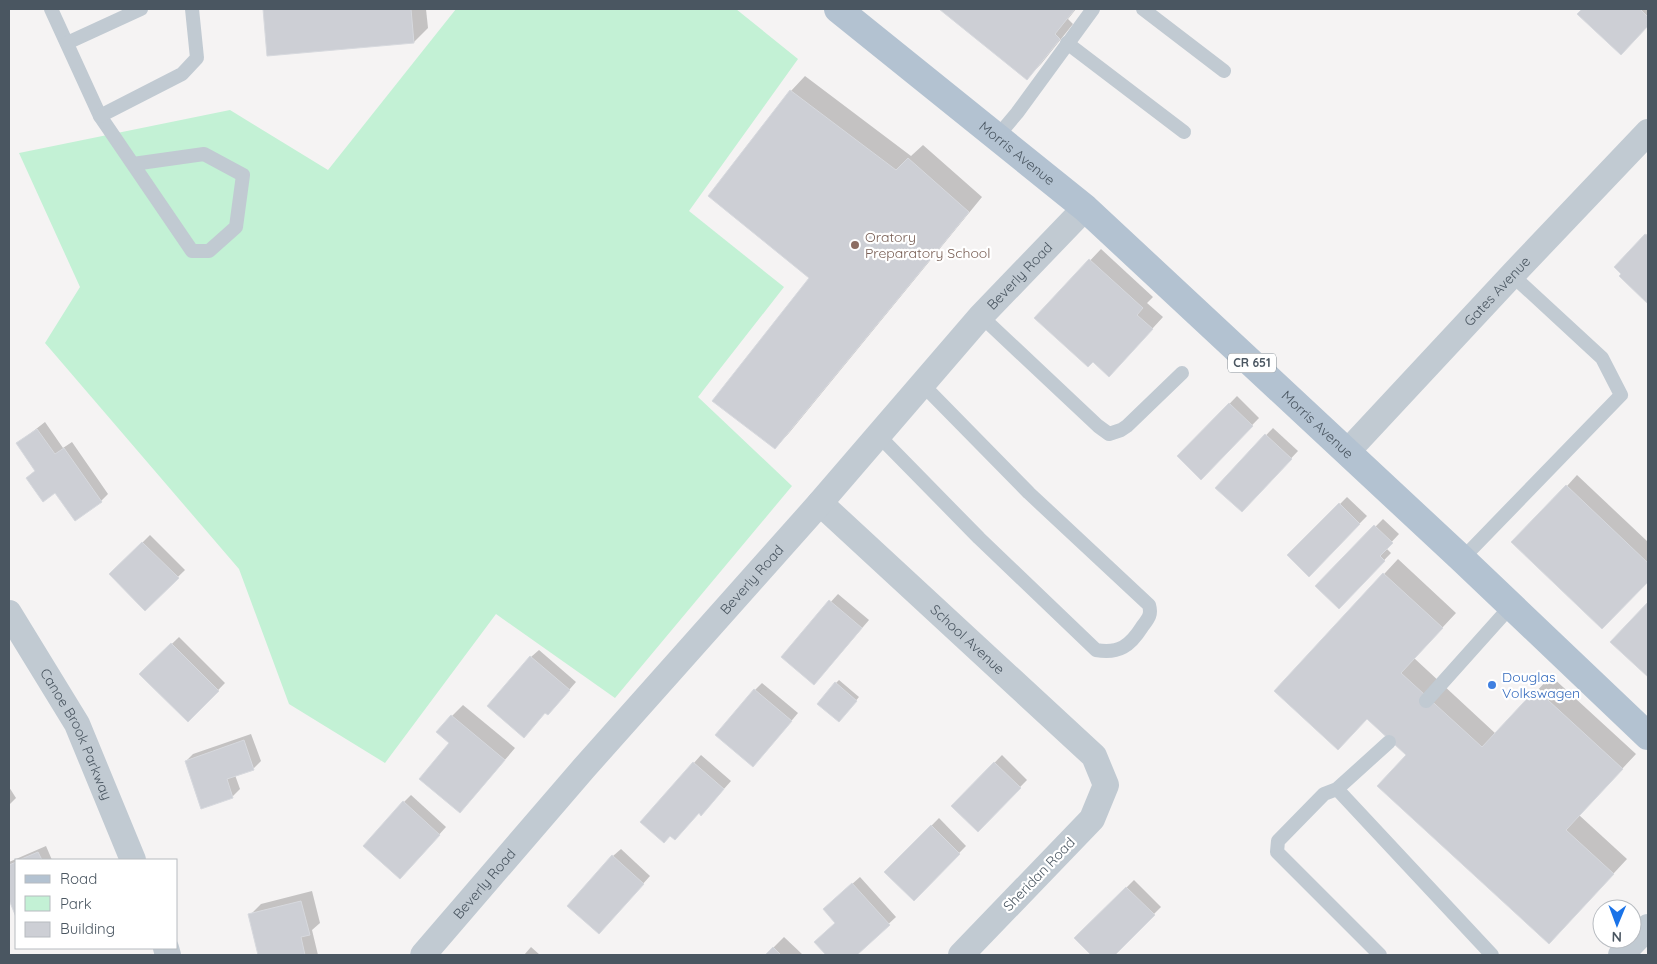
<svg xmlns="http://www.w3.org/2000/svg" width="1657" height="964" font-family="Quicksand,sans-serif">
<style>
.green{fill:#c3f1d5}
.shadow{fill:#0003}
.building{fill:#cdcfd5;stroke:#d7d9de}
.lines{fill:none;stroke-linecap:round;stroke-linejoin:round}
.lane{stroke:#c1cad2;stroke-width:14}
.street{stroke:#c1cad2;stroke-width:26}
.primary{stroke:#b3c2d1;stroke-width:28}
.education-dot{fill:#8d6e63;stroke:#fff;stroke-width:2}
.shop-dot{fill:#3f7fe0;stroke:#fff;stroke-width:2}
.labels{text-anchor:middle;stroke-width:4.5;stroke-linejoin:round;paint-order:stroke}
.shield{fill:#fff;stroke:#808990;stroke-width:1}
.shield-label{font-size:12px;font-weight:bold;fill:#4a5661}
.street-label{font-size:14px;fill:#4a5661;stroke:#fff}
.education-label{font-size:14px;fill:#785e54;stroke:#fff;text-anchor:start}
.shop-label{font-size:14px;fill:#366cbe;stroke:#fff;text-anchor:start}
</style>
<rect width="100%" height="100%" fill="#f5f3f3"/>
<polygon class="green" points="456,9 736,9 798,59 689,211 784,287 698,397 792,486 615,698 496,614 385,763 289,704 239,569 45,343 80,287 19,153 230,110 328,170"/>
<g class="shadow">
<polygon points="264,9 426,9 428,28 414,42 268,55"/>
<polygon points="941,9 1076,9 1068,19 1073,24 1041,64 1027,78"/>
<polygon points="1584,9 1648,9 1648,24 1621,53 1579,14"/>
<polygon points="805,76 911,156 923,145 982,197 789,433 775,448 811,277 710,196 791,91"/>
<polygon points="1648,233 1648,303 1620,276 1622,274 1616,267"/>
<polygon points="1101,249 1153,297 1147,303 1163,317 1120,364 1093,360 1036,318"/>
<polygon points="1237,396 1259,418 1201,478 1179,456"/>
<polygon points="45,422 63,448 72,442 108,494 101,501 56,492 27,478 36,470 18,443"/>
<polygon points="1273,428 1298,451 1242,511 1217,487"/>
<polygon points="1577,475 1648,542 1648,580 1602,628 1567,486"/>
<polygon points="1347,497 1367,516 1309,575 1289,555"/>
<polygon points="1383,519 1399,534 1386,548 1391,553 1339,607 1317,586"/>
<polygon points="150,535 185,570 145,609 111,574"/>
<polygon points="1398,559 1456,613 1414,658 1496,734 1551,676 1636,754 1579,815 1627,859 1563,928 1407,755 1367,718 1276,691"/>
<polygon points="838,594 869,620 821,676 782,656"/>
<polygon points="1648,604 1648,675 1612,641"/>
<polygon points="179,637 225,683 188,721 141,674"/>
<polygon points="539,650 576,682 555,706 531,657"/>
<polygon points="839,680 859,697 842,717 836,683"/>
<polygon points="762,683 798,713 760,758 755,690"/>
<polygon points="463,705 515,748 470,801 451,742 452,716"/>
<polygon points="251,734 261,761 253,769 235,775 240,789 232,797 186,761 193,754"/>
<polygon points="701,755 731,781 708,807 699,812 670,835 642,822"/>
<polygon points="1002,755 1027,780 978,830 953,806"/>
<polygon points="9,787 16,798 9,805"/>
<polygon points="411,795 446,827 407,870 404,802"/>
<polygon points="939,818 966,846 914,899 886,872"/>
<polygon points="46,846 52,860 16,860 16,914 9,897 9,862"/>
<polygon points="621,849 650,876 606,925 613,856"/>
<polygon points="860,877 896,917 855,955 828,955 816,942 837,922 832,902"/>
<polygon points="1134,880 1161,907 1113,955 1093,955 1076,938"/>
<polygon points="312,891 320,923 312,930 318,955 260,955 250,915 261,904"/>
<polygon points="784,937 803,955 766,955"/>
<polygon points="531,947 540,955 524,955"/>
</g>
<g class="building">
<polygon points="263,9 411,9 414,43 267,56"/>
<polygon points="939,9 1075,9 1055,34 1060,39 1027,80"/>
<polygon points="1582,9 1640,9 1648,17 1648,26 1621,55 1577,14"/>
<polygon points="790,90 896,170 908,158 969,212 775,449 712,401 809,278 708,196"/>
<polygon points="1645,234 1648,236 1648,304 1619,276 1621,274 1614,267"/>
<polygon points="1089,259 1143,308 1137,315 1153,329 1109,377 1093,362 1088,367 1034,318"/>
<polygon points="1229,403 1253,426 1201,480 1177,456"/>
<polygon points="37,429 55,454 64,448 102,502 75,521 55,493 43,502 26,478 35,471 16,443"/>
<polygon points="1265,434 1292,459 1242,512 1215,488"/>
<polygon points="1566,485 1648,563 1648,582 1602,629 1511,542"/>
<polygon points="1339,503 1360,524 1309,577 1287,555"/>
<polygon points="1374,525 1393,543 1380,556 1385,561 1339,609 1315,586"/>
<polygon points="142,542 179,578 145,611 109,574"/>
<polygon points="1383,573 1443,628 1401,673 1482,747 1536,689 1623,769 1566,830 1614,874 1549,944 1377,786 1406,755 1367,719 1338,750 1274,691"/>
<polygon points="829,600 862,628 814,685 781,657"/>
<polygon points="1648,602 1648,677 1610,642"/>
<polygon points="171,643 219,691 188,722 139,674"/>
<polygon points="530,656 570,690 548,715 545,713 524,738 487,706"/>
<polygon points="835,682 857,701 839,722 817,704"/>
<polygon points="754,689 792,721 753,767 715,735"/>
<polygon points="451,715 505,760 460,813 419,779 449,743 436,732"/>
<polygon points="244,740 254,770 227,779 233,798 201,809 185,761"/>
<polygon points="693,762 724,789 701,816 699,813 675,840 670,836 664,843 640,822"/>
<polygon points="994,762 1021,788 978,832 951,806"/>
<polygon points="403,801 440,835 400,879 363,846"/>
<polygon points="931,825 960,854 914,901 884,872"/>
<polygon points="38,852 42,860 19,860"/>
<polygon points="612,855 644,884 599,934 567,906"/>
<polygon points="16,862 16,917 9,900 9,865"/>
<polygon points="852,883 890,925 857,955 826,955 814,942 835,923 823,909"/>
<polygon points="1126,887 1155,915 1115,955 1091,955 1074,938"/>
<polygon points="301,901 310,935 301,937 305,955 258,955 248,914"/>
<polygon points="773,947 781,955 765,955"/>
</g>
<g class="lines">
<g class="lane">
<polyline points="51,9 100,116 192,251 209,251 236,227 243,175 204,154 133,164"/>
<polyline points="1143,9 1224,71"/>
<polyline points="67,43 141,9"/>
<polyline points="1067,43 1184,132"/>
<polyline points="100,116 182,74 197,58 192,9"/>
<polyline points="996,138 1017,113 1093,9"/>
<polyline points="981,316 1098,426 1109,434 1121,430 1127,426 1182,373"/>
<path d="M878,435L979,538L1096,650C1119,654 1130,646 1142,627C1148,619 1152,615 1149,605L1029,493L922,384"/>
<polyline points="1462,559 1621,395 1602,358 1512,275"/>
<polyline points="1426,701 1511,606"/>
<polyline points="1337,789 1492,955"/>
<polyline points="1380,955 1277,852 1278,841 1324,794 1337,789 1389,742"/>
</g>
<g class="street">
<path id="s1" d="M1347,452L1512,275L1648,132"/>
<path id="s2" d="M820,503L1094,756L1106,785L1092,819L961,955"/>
<path id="s3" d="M9,613L77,724L133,860"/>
<polyline points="166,948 168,955"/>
<path id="s4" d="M423,955L584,768L820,503L981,316L1085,208"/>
<polyline points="1621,955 1648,927"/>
</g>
<path class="primary" id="s5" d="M838,9L1085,208L1462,559L1648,736"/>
</g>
<circle class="education-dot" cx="855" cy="245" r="5"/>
<circle class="shop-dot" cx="1492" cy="685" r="5"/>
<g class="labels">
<rect class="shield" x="1228" y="353.5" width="48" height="19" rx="4"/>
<g class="shield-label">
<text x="1252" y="367">CR 651</text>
</g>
<g class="street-label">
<text dy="5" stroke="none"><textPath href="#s5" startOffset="230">Morris Avenue</textPath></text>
<text dy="5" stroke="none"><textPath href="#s4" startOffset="904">Beverly Road</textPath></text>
<text dy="5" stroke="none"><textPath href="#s1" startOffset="220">Gates Avenue</textPath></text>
<text dy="5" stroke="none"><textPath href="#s5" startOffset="635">Morris Avenue</textPath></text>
<text dy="5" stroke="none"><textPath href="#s4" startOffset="499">Beverly Road</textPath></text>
<text dy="5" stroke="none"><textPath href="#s2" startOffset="201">School Avenue</textPath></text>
<text dy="5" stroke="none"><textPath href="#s3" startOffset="139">Canoe Brook Parkway</textPath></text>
<text transform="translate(1039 874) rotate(-46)" y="5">Sheridan Road</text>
<text dy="5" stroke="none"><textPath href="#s4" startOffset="94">Beverly Road</textPath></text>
</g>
<g class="education-label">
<text x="865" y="242">Oratory<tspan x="865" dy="16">Preparatory School</tspan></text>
</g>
<g class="shop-label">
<text x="1502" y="682">Douglas<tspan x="1502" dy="16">Volkswagen</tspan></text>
</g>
</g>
<rect width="1657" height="964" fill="none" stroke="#4a5661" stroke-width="20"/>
<rect x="15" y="859" width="162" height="90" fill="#ffffff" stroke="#b7bbc0"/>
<rect x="25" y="875" width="25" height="8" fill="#b3c2d1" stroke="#b7bbc0"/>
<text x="60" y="884" font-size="15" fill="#4a5661">Road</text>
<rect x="25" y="896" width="25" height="15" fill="#c3f1d5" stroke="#b7bbc0"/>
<text x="60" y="909" font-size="15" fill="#4a5661">Park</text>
<rect x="25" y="922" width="25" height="15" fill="#cdcfd5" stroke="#b7bbc0"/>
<text x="60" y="934" font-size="15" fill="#4a5661">Building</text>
<g transform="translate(1617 924) rotate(181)"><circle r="24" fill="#ffffff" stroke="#b7bbc0"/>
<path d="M0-4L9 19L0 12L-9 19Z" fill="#1a73e8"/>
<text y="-8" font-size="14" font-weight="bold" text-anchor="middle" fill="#4a5661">N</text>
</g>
</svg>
